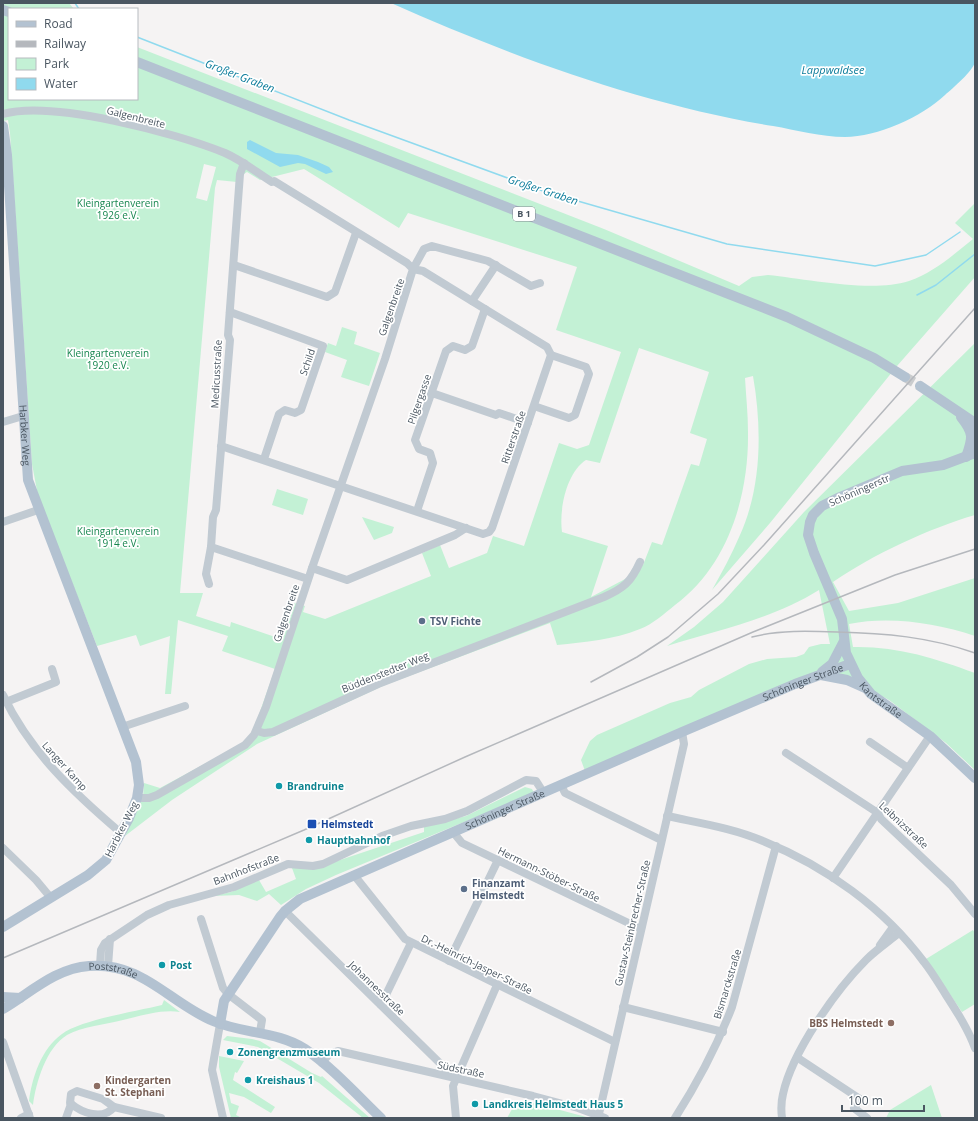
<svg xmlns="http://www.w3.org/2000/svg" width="978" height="1121" font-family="'Open Sans',sans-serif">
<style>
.green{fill:#c3f1d5;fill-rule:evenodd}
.water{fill:#90daee}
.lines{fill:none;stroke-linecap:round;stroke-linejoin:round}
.stream{stroke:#90daee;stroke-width:1.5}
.major-tunnel{stroke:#caccce;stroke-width:10;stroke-dasharray:10 5;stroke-linecap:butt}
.minor{stroke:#c1cad2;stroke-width:8}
.major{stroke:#b3c2d1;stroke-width:10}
.rail{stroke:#b5b8bd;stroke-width:1.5}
.service-dot{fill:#5c6f8a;stroke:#fff;stroke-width:1.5}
.culture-dot{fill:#0f9aa8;stroke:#fff;stroke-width:1.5}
.transit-dot{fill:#1a4fb4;stroke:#fff;stroke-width:1.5}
.education-dot{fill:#8d6e63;stroke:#fff;stroke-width:1.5}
.labels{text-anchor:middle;stroke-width:3.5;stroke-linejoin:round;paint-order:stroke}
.shield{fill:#fff;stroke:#808990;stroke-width:1}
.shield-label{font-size:9px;font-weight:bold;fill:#4a5661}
.street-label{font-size:10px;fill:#4a5661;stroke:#fff}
.park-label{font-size:10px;fill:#17864f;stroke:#fff}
.service-label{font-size:10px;font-weight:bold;fill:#4e5e75;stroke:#fff;text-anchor:start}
.culture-label{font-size:10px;font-weight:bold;fill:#0d838f;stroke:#fff;text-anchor:start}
.transit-label{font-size:10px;font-weight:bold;fill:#164399;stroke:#fff;text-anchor:start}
.education-label{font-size:10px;font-weight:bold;fill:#785e54;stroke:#fff;text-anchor:end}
.water-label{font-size:11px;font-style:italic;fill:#0c7c9b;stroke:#fff}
</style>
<rect width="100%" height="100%" fill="#f5f3f3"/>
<g class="green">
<path d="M3,3H69L74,9H9V99H137V47L604,229L739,286L752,277L768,275C808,279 871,293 909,281C933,273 953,255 973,239L955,223L975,203V277L897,366L770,523L712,590C722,572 732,554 740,535C762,486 762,428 753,376L745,378C746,396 748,414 748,432C749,496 728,566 675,605C664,614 653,624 640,629C613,640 585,642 557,645L550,623L385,685L257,744L172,800L125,836L143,797L144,783L160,788L262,733L257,720L275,669L222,651L228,636L178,620L171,694H165L170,636L140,646L136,635L97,646L38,496L32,464L10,133L8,120L3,121ZM204,164L216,167L207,201L196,198ZM304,169L399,228L408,213L577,267L556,330L621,352L589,445L577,449L559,443L524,546L493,536L487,553L449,568L440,545L422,553L431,576L325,619L303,612L305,606L294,603L281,639L231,622L230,627L196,616L203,593H180L215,188L217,180L237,182L244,174L247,172L260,180ZM639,348L709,372L690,433L707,439L699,466L691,464L662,545L652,542L643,565L636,563L627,578L591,597L608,546L562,532C559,510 566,473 586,460L600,463Z"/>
<polygon points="342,327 357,332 354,344 380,353 369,386 341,377 347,360 325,352 328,343 336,346"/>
<path d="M975,343V515C930,528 872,555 833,582L849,611L898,603L975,578V636C935,623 890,616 849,624L853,647C896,646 935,658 975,673V770L946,743L889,700L850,678L820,670L585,771L581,760L590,741L597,735L670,703L691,697L699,690L749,664L767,659L796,657L804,654L809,647L821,644H830L819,590C773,619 718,630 667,646L694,627L723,602L804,512Z"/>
<polygon points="277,489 308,499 303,515 272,505"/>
<polygon points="362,517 394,527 392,533 374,540"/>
<polygon points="525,787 532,789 534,793 336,875 306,889 281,905 269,894 257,901 239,895 213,896 231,892 259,880 266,892 296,879 292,868 331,863 424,832 424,827 466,816"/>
<polygon points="973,930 975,933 975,1004 962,1012 926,959"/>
<path d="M164,1000L180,1012C161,1009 141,1016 123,1020C107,1024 81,1027 67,1035C46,1048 36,1082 33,1105L29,1101C32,1078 41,1049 62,1034C80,1020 138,1011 162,1005Z"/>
<polygon points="227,1036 252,1039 260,1041 312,1073 321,1077 322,1076 370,1118 363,1118 319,1083 258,1047 223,1040"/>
<polygon points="219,1056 244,1061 237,1073 235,1072 233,1080 275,1107 271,1113 244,1097 229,1093 231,1103 239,1106 236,1115 242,1118 231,1118 219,1067"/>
<polygon points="931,1085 942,1118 886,1118 890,1110"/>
<polygon points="516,1102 527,1105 530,1102 590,1118 507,1118"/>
</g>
<g class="water">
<path d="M391,3H975C975,18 978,49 975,62C973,71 953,88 945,95C922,117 877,137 845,137C821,137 796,130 773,126C644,105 510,56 391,3Z"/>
<polygon points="250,140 276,153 298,155 318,162 329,167 333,172 326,174 305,164 298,163 280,167 247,149 247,142"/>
</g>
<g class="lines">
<g class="stream">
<polyline points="75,3 79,9"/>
<polyline points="137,37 349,120 543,191 727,244 875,266 926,255 960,232"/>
<polyline points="917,295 936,285 975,254"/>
</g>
<polyline class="major-tunnel" points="905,377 920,386"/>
<g class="minor">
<path d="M3,114C53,100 176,133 225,153C243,161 256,172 272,182L274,181L407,263L413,269L385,359L312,568L266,707L254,735L245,745L157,795L149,798H137"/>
<polyline points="234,265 327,297 335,292 356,233"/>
<polyline points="472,301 496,265"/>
<polyline points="230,312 323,346 301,410 295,413 285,410 279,414 264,459"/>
<polyline points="432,393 496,415 499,413 528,423"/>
<polyline points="534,406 569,418 575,415 589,374 586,367 551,355"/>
<polyline points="3,422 23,416"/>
<polyline points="221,446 483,534 489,532 492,528 551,355 547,347 423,271 413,269 424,249 432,246 488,261 531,286 540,283"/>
<polyline points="417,511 433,463 430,453 419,449 415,440 446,351 453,346 465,350 472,346 485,309"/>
<polyline points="3,522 38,510"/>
<polyline points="211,547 308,579"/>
<polyline points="312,568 347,580 455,535 466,528"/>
<polyline points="209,584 206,574 211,547 213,517 216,510 230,340 228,335 240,174 244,163"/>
<path d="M3,695C30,752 74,793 121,833"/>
<polyline points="6,702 56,682 52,669"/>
<polyline points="122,727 185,706"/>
<path d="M257,731L264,733L273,732L378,684L604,597C624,588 631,582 640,562"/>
<polyline points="870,742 908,768"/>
<polyline points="786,753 878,813 881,819 951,885 975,914"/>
<polyline points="561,785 565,793 661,840"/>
<path d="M667,816C699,823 733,828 763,841C825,866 884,908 924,962C932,972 939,984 946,995C957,1012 968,1029 975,1048"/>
<polyline points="453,832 462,843 641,929"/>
<polyline points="3,848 36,880 51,898"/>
<polyline points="354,875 405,939 615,1042"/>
<polyline points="833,878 930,736"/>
<polyline points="285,911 455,1078"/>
<polyline points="201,919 223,988 228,994 262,1020 260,1032"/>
<polyline points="880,945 893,927"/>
<polyline points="449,961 498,860"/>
<polyline points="100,965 101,950 105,943 147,915 169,905 234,887 288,864 313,866 323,864 382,836 411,826 445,819 467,811 526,780 536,781 543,792"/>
<polyline points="108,966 110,939"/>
<polyline points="381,1005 411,943"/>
<polyline points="623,1007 723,1032"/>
<polyline points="220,1024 212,1070 223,1118"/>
<polyline points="3,1042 30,1118"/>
<polyline points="798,1058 860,1099 854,1108 867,1118"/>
<polyline points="322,1063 329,1054 338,1051 533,1096 578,1108 605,1118"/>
<path d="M77,1091L103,1099L114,1107C103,1121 82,1113 70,1103L71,1094Z"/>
<polyline points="114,1107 161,1118"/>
<polyline points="21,1118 29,1114"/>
<polyline points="66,1118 71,1104"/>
<polyline points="456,1118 453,1086 497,985"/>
<polyline points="598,1118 684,744 682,732"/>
<path d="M675,1118C698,1082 717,1046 732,1007L776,846"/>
<path d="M782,1118C781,1110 781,1102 783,1094C792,1052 836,990 866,960C876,950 888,942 899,933"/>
</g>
<g class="major">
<polyline points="3,10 9,12"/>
<polyline points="137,62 787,317 874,358 905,377"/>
<path id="s1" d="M3,126L7,155L28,480L136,762L139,785L137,798L129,818L106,860L88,875L3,927"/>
<polyline points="920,386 975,423"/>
<path d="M961,417C974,433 973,438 966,457"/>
<path id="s2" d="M975,453L943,465L902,471L840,497L822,506L813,515L810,522L808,535L814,553L842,619L846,653L858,678L871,694L930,736L975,778"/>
<polyline points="822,672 832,664 844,641"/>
<polyline points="821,675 847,680 865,688"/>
<polyline points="3,997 20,998"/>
<path id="s3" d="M3,1009C30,993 56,968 89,966C143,962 168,1002 213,1021C243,1034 277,1031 305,1049C332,1067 358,1096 381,1118"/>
<path id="s4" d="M220,1024L224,1001L280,917L285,911L300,899L682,732L795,684L850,664"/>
</g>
<g class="rail">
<path d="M752,637C779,630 808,631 837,632C884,633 930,637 975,653"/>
<polyline points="591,682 637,657 668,637 718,594 764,545 975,308"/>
<polyline points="3,958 304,830 465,757 753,632 895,575 975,549"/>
</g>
</g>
<g class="service-dot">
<circle cx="422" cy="621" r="4"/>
<circle cx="464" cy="889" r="4"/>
</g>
<g class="culture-dot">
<circle cx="279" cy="786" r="4"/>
<circle cx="309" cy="840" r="4"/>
<circle cx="162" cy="965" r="4"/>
<circle cx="230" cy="1052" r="4"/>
<circle cx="248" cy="1080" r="4"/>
<circle cx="475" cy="1104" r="4"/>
</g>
<rect class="transit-dot" x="307" y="819" width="10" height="10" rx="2"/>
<g class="education-dot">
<circle cx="891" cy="1023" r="4"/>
<circle cx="97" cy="1086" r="4"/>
</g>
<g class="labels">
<rect class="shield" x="513" y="207" width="22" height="14" rx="3"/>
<g class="shield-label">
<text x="524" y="217">B 1</text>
</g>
<g class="street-label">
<text transform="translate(136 117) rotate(14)" y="4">Galgenbreite</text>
<text transform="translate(391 307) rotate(-71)" y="4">Galgenbreite</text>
<text transform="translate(307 362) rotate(-71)" y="4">Schild</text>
<text transform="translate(216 374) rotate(-87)" y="4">Medicusstraße</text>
<text transform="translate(419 399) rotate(-71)" y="4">Pilgergasse</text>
<text dy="4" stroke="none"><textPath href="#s1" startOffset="310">Harbker Weg</textPath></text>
<text transform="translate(513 437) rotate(-71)" y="4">Ritterstraße</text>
<text transform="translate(859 490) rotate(-24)" y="4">Schöningerstr</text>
<text transform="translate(286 613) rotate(-71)" y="4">Galgenbreite</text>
<text transform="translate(385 672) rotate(-22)" y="4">Büddenstedter Weg</text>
<text dy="4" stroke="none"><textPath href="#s4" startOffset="699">Schöninger Straße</textPath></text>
<text dy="4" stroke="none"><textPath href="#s2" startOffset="381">Kantstraße</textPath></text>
<text transform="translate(65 766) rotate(48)" y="4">Langer Kamp</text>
<text dy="4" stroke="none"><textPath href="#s4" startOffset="375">Schöninger Straße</textPath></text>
<text transform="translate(904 825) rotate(43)" y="4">Leibnizstraße</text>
<text transform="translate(121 829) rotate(-63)" y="4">Harbker Weg</text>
<text transform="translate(246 869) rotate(-21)" y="4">Bahnhofstraße</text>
<text transform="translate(549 874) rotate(26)" y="4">Hermann-Stöber-Straße</text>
<text transform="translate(632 923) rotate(-77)" y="4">Gustav-Steinbrecher-Straße</text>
<text transform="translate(477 964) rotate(26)" y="4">Dr.-Heinrich-Jasper-Straße</text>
<text dy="4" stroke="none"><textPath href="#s3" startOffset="122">Poststraße</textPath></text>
<text transform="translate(727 984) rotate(-73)" y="4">Bismarckstraße</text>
<text transform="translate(377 988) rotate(44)" y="4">Johannesstraße</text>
<text transform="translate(461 1069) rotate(12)" y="4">Südstraße</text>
</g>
<g class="park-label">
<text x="118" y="207">Kleingartenverein<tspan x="118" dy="12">1926 e.V.</tspan></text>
<text x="108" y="357">Kleingartenverein<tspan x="108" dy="12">1920 e.V.</tspan></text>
<text x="118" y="535">Kleingartenverein<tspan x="118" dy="12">1914 e.V.</tspan></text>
</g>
<g class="service-label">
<text x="430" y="625">TSV Fichte</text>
<text x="472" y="887">Finanzamt<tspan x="472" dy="12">Helmstedt</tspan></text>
</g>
<g class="culture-label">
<text x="287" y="790">Brandruine</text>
<text x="317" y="844">Hauptbahnhof</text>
<text x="170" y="969">Post</text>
<text x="238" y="1056">Zonengrenzmuseum</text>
<text x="256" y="1084">Kreishaus 1</text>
<text x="483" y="1108">Landkreis Helmstedt Haus 5</text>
</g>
<g class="transit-label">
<text x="321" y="828">Helmstedt</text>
</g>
<g class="education-label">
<text x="883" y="1027">BBS Helmstedt</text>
<text x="105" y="1084" text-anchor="start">Kindergarten<tspan x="105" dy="12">St. Stephani</tspan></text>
</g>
<g class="water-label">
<text x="833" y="74">Lappwaldsee</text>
<text transform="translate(240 76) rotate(21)" y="4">Großer Graben</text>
<text transform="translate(543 190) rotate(18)" y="4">Großer Graben</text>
</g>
</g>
<rect width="978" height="1121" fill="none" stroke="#4a5661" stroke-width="8"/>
<rect x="8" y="8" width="130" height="92" fill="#ffffff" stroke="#b7bbc0"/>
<rect x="16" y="21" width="20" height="6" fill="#b3c2d1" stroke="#b7bbc0"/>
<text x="44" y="28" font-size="12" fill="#4a5661">Road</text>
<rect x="16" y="41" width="20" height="6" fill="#b5b8bd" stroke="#b7bbc0"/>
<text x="44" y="48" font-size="12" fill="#4a5661">Railway</text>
<rect x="16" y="58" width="20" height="12" fill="#c3f1d5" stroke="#b7bbc0"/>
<text x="44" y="68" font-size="12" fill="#4a5661">Park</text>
<rect x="16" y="78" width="20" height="12" fill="#90daee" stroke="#b7bbc0"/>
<text x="44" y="88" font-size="12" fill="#4a5661">Water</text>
<path d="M842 1105v6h82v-6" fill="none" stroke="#4a5661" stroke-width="2"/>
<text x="848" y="1105" font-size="12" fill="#4a5661" stroke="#ffffff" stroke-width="3" paint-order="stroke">100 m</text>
</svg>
